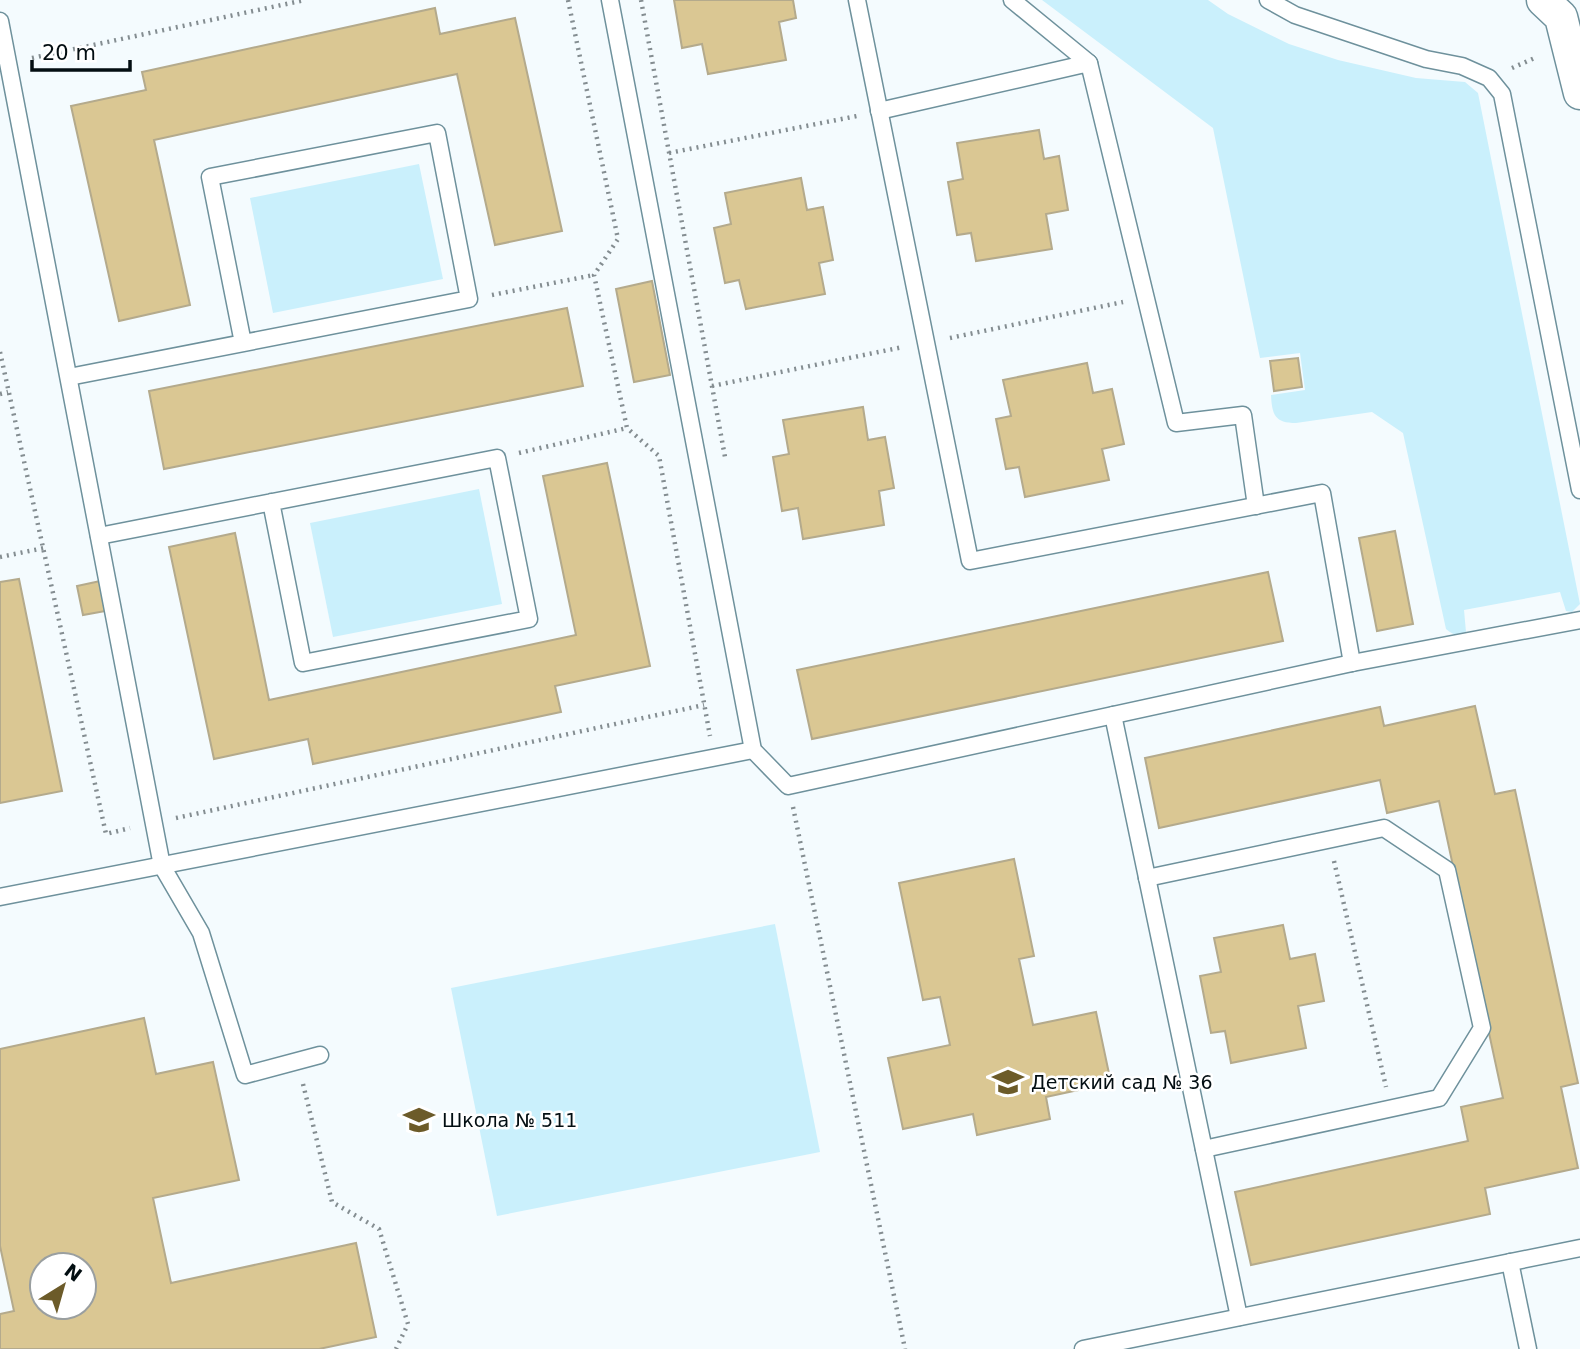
<svg xmlns="http://www.w3.org/2000/svg" width="1580" height="1349" font-family="'DejaVu Sans',sans-serif">
<style>
.green{fill:#caf0fc}
.building{fill:#dac793;stroke:#b4aa8c;stroke-width:2;fill-rule:evenodd}
.lines{fill:none;stroke-linecap:round;stroke-linejoin:round}
.service-casing{stroke:#6e919c;stroke-width:19}
.minor-casing{stroke:#6e919c;stroke-width:35}
.path{stroke:#848d91;stroke-width:4.5;stroke-dasharray:2 5;stroke-linecap:butt}
.service{stroke:#fff;stroke-width:16}
.minor{stroke:#fff;stroke-width:32}
.labels{text-anchor:middle;stroke-width:5;stroke-linejoin:round;paint-order:stroke}
.poi-label{font-size:19px;fill:#030e12;stroke:#fff;text-anchor:start}
</style>
<rect width="100%" height="100%" fill="#f4fbfe"/>
<g class="green">
<path d="M1042,0H1208L1228,14L1289,44L1338,60L1416,78L1465,82L1478,93L1580,604L1572,612L1566,611L1560,592L1464,610L1466,632C1458,637 1453,635 1446,629L1403,433L1372,412L1296,423C1275,423 1272,415 1271,395L1305,390L1300,353L1260,358L1213,128Z"/>
<polygon points="419,164 443,279 273,313 250,198"/>
<polygon points="479,489 502,604 333,637 310,523"/>
<polygon points="775,924 820,1152 497,1216 451,988"/>
</g>
<g class="building">
<polygon points="674,0 793,0 796,18 779,22 786,60 708,74 702,44 682,48"/>
<polygon points="435,8 440,34 515,18 562,231 495,245 457,74 154,140 190,305 119,321 71,106 146,90 142,72"/>
<polygon points="1039,130 1044,159 1059,156 1068,210 1046,214 1052,249 976,261 971,233 957,235 948,182 963,179 957,143"/>
<polygon points="801,178 807,210 823,207 833,260 819,263 825,294 746,309 739,280 725,283 714,228 731,224 725,193"/>
<polygon points="652,281 670,375 634,382 616,289"/>
<polygon points="567,308 583,386 164,469 149,391"/>
<polygon points="1298,358 1302,387 1274,391 1270,361"/>
<polygon points="1087,363 1093,393 1112,389 1124,444 1102,449 1109,480 1025,497 1019,467 1006,469 996,419 1011,416 1003,380"/>
<polygon points="863,407 868,440 885,437 894,488 879,491 884,525 803,539 798,508 782,511 773,457 789,454 783,420"/>
<polygon points="607,463 650,666 555,686 561,712 313,764 308,739 214,759 169,547 235,533 269,700 576,635 543,476"/>
<polygon points="1395,531 1413,624 1377,631 1359,538"/>
<polygon points="1268,572 1283,641 812,739 797,670"/>
<polygon points="19,579 62,791 0,803 0,582"/>
<polygon points="105,580 111,610 83,615 77,586"/>
<polygon points="1475,706 1495,794 1515,790 1578,1083 1561,1087 1578,1168 1485,1188 1490,1214 1251,1265 1235,1192 1468,1141 1461,1107 1503,1098 1439,801 1387,813 1380,780 1159,828 1145,758 1380,707 1384,726"/>
<polygon points="1014,859 1034,956 1019,959 1033,1025 1096,1012 1111,1083 1046,1097 1050,1119 977,1135 973,1114 903,1129 888,1058 950,1045 940,997 923,1000 899,883"/>
<polygon points="1283,925 1290,959 1315,954 1324,1001 1298,1006 1306,1048 1231,1063 1225,1031 1211,1033 1200,976 1221,972 1214,938"/>
<path d="M144,1018L156,1074L213,1062L239,1180L153,1198L171,1283L356,1243L376,1337L319,1349H0V1314L14,1311L0,1246V1049ZM42,1265H84V1307H42Z"/>
</g>
<g class="lines">
<defs>
<g id="service">
<polyline points="610,0 753,750 788,786 1352,663 1580,620"/>
<polyline points="857,0 970,561 1322,493 1352,663"/>
<polyline points="1012,0 1089,63"/>
<polyline points="1268,0 1295,15 1426,59 1462,66 1489,78 1502,94 1580,490"/>
<polyline points="0,21 162,866 201,933 245,1075 320,1055"/>
<polyline points="879,111 1089,63 1176,423 1243,415 1256,506"/>
<polyline points="69,377 469,299 437,133 210,177 243,343"/>
<polyline points="99,536 497,458 529,619 303,663 271,502"/>
<polyline points="1113,715 1239,1317"/>
<polyline points="1147,878 1384,828 1447,870 1482,1028 1439,1098 1204,1149"/>
<polyline points="0,897 753,750"/>
<polyline points="1510,1262 1528,1349"/>
<polyline points="1083,1349 1580,1248"/>
</g>
<polyline id="minor" points="1543,0 1561,17 1580,93"/>
</defs>
<use href="#service" class="service-casing"/>
<use href="#minor" class="minor-casing"/>
<g class="path">
<polyline points="568,0 618,239 594,275 627,428 659,456 710,736"/>
<polyline points="641,0 725,457"/>
<polyline points="32,58 305,0"/>
<polyline points="1512,68 1537,57"/>
<polyline points="669,153 857,116"/>
<polyline points="492,295 594,275"/>
<polyline points="950,338 1123,302"/>
<polyline points="0,352 106,834 130,828"/>
<polyline points="712,386 903,347"/>
<polyline points="0,394 8,392"/>
<polyline points="519,453 627,428"/>
<polyline points="0,557 44,548"/>
<polyline points="793,807 905,1349"/>
<polyline points="176,818 704,705"/>
<polyline points="1334,861 1386,1087"/>
<polyline points="303,1084 332,1202 379,1229 408,1324 396,1349"/>
</g>
<use href="#service" class="service"/>
<use href="#minor" class="minor"/>
</g>
<defs>
<symbol id="school-bare" viewBox="-9 -9 18 18"><path d="M0-5L7-2L0 1L-7-2ZM-4 1L0 2.5L4 1V4Q0 6-4 4Z" fill="#6c5b29" stroke="#fff" stroke-width="2.5" paint-order="stroke"/></symbol>
</defs>
<g fill-rule="evenodd">
<use href="#school-bare" x="986" y="1060" width="44" height="44"/>
<use href="#school-bare" x="397" y="1098" width="44" height="44"/>
</g>
<g class="labels">
<g class="poi-label">
<text x="1031" y="1089">Детский сад № 36</text>
<text x="442" y="1127">Школа № 511</text>
</g>
</g>
<g transform="translate(63 1286) rotate(37)"><circle r="33" fill="#ffffff" stroke="#9a9fa0" stroke-width="2"/>
<path d="M0-5L12 26L0 18L-12 26Z" fill="#6c5b29"/>
<text y="-10" font-size="19" font-weight="bold" text-anchor="middle" fill="#030e12">N</text>
</g>
<path d="M32 60v10h98v-10" fill="none" stroke="#030e12" stroke-width="3.5"/>
<text x="42" y="60" font-size="21" fill="#030e12" stroke="#ffffff" stroke-width="5" paint-order="stroke">20 m</text>
</svg>
